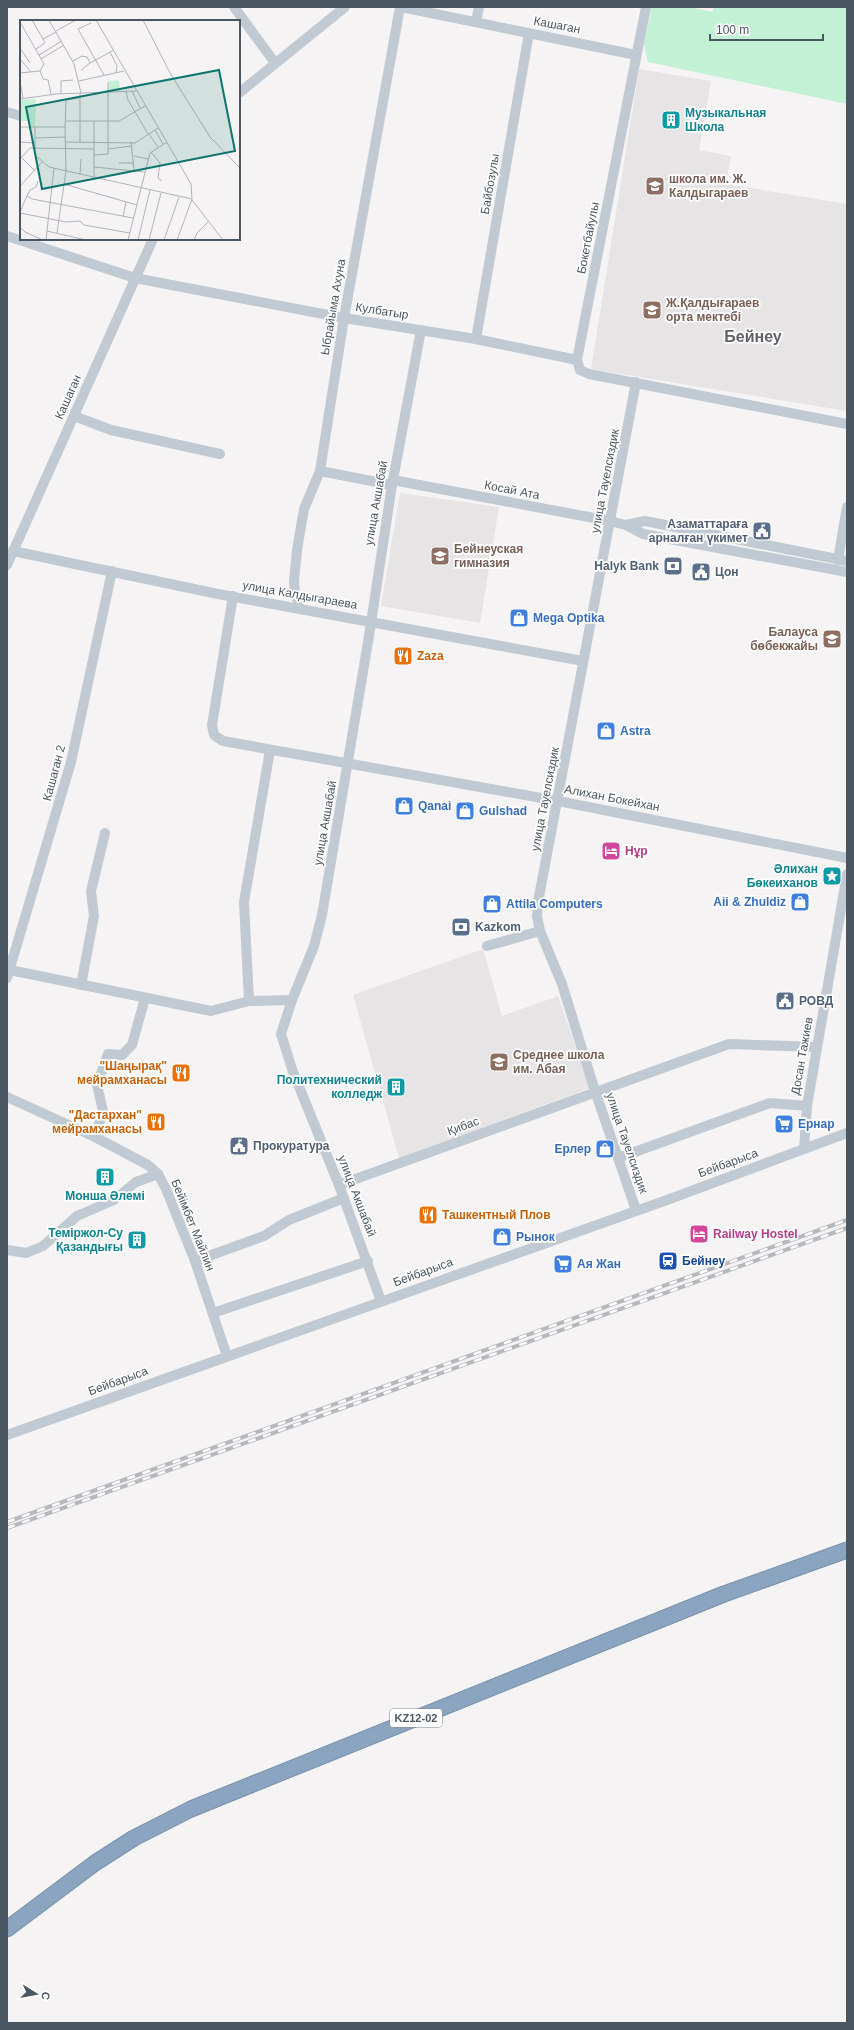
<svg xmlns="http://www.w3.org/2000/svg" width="854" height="2030" font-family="Arial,sans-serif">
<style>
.education{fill:#e6e4e5}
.green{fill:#c3f1d5}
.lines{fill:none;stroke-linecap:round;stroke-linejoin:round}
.highway-casing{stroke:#7690ad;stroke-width:17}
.minor{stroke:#c1cad2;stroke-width:10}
.highway{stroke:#8ba5c1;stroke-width:15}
.rail-casing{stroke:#b5b8bd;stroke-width:4}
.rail{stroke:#fff;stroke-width:2.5;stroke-dasharray:8;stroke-linecap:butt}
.labels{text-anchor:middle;stroke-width:3.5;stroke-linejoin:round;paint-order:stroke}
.shield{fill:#fff;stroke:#808990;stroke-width:1}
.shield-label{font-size:11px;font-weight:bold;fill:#4a5661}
.street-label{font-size:12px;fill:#4a5661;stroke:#fff}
.culture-label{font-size:12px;font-weight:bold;fill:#0d838f;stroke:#fff;text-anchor:end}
.education-label{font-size:12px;font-weight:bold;fill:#785e54;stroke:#fff;text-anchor:start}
.service-label{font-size:12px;font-weight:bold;fill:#4e5e75;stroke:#fff;text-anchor:start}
.shop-label{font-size:12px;font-weight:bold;fill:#366cbe;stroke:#fff;text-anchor:start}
.food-label{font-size:12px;font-weight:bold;fill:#c56008;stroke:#fff;text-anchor:start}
.hotel-label{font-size:12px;font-weight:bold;fill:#b23c85;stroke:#fff;text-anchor:start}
.transit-label{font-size:12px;font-weight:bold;fill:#164399;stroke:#fff;text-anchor:start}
.district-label{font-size:16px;font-weight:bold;fill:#5f6368;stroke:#fff}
.inset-road{fill:none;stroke:#b1b4b9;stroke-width:1}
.view{fill:#0f766e;fill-opacity:0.15;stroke:#0f766e;stroke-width:2}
.inset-edge{fill:none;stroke:#4a5661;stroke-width:2}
</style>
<rect width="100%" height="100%" fill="#f5f3f3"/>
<g class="education">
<polygon points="639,69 711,81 699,150 731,156 726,184 847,204 847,411 591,369"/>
<polygon points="400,493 499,507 480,623 381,606"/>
<polygon points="483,949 502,1016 558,996 590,1088 399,1158 353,995"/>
</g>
<polygon class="green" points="652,7 691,7 712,12 714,7 847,7 847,104 648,62 644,44"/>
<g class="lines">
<defs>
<polyline id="highway" points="7,1929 95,1863 134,1838 191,1809 724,1594 847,1550"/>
</defs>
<use href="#highway" class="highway-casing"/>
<g class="minor">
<polyline points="234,7 275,63"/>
<polyline points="401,7 636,55"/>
<polyline points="646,7 577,360 580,370 589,374 847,424"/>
<polyline points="476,22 479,7"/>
<polyline points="239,93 345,7"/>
<polyline points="7,112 21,116"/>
<polyline points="7,236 135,278 344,318 476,339 577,360"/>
<polyline points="476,339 529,33"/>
<polyline points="636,382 538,902 537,916 540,931 562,984 595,1091 636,1210"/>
<polyline points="74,416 111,430 220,454"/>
<polyline points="320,471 392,485"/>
<polyline points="393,480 610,521 626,525 643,534 847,572"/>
<polyline points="626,525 645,521 847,561"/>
<polyline points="13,551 218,594 583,661"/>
<polyline points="838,560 847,507"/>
<polyline points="7,565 153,239"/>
<polyline points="233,596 212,725 214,735 223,741 558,801 847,858"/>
<polyline points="301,609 295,594 294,581 297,550 304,509 320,471 344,318 400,7"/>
<polyline points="487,946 540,931"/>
<polyline points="10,970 211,1011 249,1001 292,1000"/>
<polyline points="7,978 71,762 112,571"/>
<polyline points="81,985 94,916 91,891 105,833"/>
<polyline points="249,1001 244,902 270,750"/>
<polyline points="7,1097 95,1137 148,1165 158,1174 166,1189 195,1261 227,1356"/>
<polyline points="95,1137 103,1111 97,1085 108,1054 122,1055 132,1045 145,998"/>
<polyline points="804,1149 807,1106 847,874"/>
<polyline points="618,1158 770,1103 807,1106"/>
<polyline points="339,1185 729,1044 817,1047"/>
<polyline points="7,1250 26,1253 43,1246 77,1216 114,1200 136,1182 158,1174"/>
<polyline points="195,1261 264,1236 289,1220 344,1198"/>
<polyline points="381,1301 339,1185 293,1072 281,1034 292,1000 314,946 322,915 369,636 392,485 421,330"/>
<polyline points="213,1313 368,1261"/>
<polyline points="7,1435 667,1200 847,1133"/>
</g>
<use href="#highway" class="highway"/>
<defs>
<g id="rail">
<polyline points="7,1522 847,1220"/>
<polyline points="7,1528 847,1228"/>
</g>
</defs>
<use href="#rail" class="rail-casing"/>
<use href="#rail" class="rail"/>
</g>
<defs>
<symbol id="building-square" viewBox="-11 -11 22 22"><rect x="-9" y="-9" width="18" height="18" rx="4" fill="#0f9aa8" stroke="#fff"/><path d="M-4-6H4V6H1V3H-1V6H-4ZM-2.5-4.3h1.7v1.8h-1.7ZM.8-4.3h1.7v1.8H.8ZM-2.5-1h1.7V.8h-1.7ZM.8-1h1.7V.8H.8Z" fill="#fff"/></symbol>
<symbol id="school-square" viewBox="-11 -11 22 22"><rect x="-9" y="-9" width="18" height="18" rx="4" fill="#8d6e63" stroke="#fff"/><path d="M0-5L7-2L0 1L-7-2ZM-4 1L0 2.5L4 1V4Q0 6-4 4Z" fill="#fff"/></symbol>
<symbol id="civic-square" viewBox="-11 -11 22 22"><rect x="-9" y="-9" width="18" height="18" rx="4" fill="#5c6f8a" stroke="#fff"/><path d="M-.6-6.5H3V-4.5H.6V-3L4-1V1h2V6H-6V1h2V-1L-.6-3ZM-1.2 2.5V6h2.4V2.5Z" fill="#fff"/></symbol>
<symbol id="bank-square" viewBox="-11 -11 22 22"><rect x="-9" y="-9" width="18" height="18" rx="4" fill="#5c6f8a" stroke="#fff"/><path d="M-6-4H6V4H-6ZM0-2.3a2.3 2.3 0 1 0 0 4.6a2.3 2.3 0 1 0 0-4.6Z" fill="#fff"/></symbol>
<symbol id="shop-square" viewBox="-11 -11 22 22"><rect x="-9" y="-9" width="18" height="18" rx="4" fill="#3f7fe0" stroke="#fff"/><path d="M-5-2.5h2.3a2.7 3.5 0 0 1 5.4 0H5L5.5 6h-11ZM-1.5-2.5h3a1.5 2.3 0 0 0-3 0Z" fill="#fff"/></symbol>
<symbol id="restaurant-square" viewBox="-11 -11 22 22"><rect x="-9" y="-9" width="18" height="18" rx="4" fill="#e8710a" stroke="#fff"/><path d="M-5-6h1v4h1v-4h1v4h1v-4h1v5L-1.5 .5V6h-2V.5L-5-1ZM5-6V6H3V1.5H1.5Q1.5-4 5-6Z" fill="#fff"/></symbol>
<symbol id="hotel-square" viewBox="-11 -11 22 22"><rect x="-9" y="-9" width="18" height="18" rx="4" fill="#d1479c" stroke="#fff"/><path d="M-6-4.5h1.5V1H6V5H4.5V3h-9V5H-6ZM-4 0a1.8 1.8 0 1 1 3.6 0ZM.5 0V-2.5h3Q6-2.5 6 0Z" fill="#fff"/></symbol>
<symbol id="sight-square" viewBox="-11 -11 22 22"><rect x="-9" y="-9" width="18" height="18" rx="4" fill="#0f9aa8" stroke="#fff"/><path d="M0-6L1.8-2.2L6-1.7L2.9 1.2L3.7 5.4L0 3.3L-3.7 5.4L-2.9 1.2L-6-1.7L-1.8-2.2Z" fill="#fff"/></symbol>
<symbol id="supermarket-square" viewBox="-11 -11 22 22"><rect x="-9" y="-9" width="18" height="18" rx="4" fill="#3f7fe0" stroke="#fff"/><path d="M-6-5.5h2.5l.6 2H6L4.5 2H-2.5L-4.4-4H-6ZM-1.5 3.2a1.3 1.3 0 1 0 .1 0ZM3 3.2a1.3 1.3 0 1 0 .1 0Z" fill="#fff"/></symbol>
<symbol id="station-square" viewBox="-11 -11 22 22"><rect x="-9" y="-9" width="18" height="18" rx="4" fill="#1a4fb4" stroke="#fff"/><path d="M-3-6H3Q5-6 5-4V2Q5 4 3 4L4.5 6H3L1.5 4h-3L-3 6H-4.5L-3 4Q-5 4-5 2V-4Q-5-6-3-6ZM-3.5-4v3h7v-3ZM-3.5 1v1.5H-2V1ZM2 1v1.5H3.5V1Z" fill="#fff"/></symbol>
</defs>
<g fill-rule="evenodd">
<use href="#building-square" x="660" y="109" width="22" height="22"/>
<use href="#school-square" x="644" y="175" width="22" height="22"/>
<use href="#school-square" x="641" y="299" width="22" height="22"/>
<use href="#civic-square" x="751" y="520" width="22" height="22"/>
<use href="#school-square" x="429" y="545" width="22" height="22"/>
<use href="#bank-square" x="662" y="555" width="22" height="22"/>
<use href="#civic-square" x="690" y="561" width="22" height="22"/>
<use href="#shop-square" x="508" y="607" width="22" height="22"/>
<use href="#school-square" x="821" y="628" width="22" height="22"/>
<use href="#restaurant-square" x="392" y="645" width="22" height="22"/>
<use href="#shop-square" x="595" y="720" width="22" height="22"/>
<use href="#shop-square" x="393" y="795" width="22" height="22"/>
<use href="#shop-square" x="454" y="800" width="22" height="22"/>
<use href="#hotel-square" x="600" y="840" width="22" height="22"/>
<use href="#sight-square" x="821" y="865" width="22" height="22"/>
<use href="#shop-square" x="789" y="891" width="22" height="22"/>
<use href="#shop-square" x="481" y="893" width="22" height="22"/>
<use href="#bank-square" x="450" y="916" width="22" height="22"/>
<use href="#civic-square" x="774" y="990" width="22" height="22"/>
<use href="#school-square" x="488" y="1051" width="22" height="22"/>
<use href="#restaurant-square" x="170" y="1062" width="22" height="22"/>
<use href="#building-square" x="385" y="1076" width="22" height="22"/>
<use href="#restaurant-square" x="145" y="1111" width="22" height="22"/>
<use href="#supermarket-square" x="773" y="1113" width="22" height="22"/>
<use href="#civic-square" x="228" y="1135" width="22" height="22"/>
<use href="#shop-square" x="594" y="1138" width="22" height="22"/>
<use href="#building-square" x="94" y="1166" width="22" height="22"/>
<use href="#restaurant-square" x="417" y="1204" width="22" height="22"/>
<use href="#hotel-square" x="688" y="1223" width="22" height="22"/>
<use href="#shop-square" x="491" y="1226" width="22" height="22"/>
<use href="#building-square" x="126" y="1229" width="22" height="22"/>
<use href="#station-square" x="657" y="1250" width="22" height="22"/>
<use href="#supermarket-square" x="552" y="1253" width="22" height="22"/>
</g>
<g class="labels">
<rect class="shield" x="390" y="1709" width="52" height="18" rx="3"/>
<g class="shield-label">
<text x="416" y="1722">KZ12-02</text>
</g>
<g class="street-label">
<text transform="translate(557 25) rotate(11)" y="4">Кашаган</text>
<text transform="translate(490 184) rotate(-80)" y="4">Байбозулы</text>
<text transform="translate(588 238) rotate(-79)" y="4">Бокетбайулы</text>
<text transform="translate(333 307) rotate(-80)" y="4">Ыбрайыма Ахуна</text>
<text transform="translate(382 311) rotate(9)" y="4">Кулбатыр</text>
<text transform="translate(68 397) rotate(-66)" y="4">Кашаган</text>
<text transform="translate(605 481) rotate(-79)" y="4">улица Тауелсиздик</text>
<text transform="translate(512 490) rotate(11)" y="4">Косай Ата</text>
<text transform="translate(376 503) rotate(-80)" y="4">улица Акшабай</text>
<text transform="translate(300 595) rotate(10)" y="4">улица Калдыгараева</text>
<text transform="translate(54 773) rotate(-75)" y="4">Кашаган 2</text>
<text transform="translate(612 798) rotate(11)" y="4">Алихан Бокейхан</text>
<text transform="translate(545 799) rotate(-79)" y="4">улица Тауелсиздик</text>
<text transform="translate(325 823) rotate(-80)" y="4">улица Акшабай</text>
<text transform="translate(802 1056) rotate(-80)" y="4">Досан Тажиев</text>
<text transform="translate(463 1126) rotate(-20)" y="4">Қибас</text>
<text transform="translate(627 1143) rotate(71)" y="4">улица Тауелсиздик</text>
<text transform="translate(728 1163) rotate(-20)" y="4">Бейбарыса</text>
<text transform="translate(357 1196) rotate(69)" y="4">улица Акшабай</text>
<text transform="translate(193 1225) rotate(68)" y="4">Бейімбет Майлин</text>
<text transform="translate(423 1272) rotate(-20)" y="4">Бейбарыса</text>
<text transform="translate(118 1381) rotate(-20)" y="4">Бейбарыса</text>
</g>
<g class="culture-label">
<text x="685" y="117" text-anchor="start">Музыкальная<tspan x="685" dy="14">Школа</tspan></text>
<text x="818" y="873">Әлихан<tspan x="818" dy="14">Бөкеиханов</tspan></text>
<text x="382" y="1084">Политехнический<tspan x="382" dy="14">колледж</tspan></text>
<text x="105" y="1200" text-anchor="middle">Монша Әлемі</text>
<text x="123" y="1237">Теміржол-Су<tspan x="123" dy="14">Қазандығы</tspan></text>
</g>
<g class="education-label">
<text x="669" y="183">школа им. Ж.<tspan x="669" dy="14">Калдыгараев</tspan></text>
<text x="666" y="307">Ж.Қалдығараев<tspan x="666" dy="14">орта мектебі</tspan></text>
<text x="454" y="553">Бейнеуская<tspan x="454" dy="14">гимназия</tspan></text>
<text x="818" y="636" text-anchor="end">Балауса<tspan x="818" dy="14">бөбекжайы</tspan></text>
<text x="513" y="1059">Среднее школа<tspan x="513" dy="14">им. Абая</tspan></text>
</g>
<g class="service-label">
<text x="748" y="528" text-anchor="end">Азаматтараға<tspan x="748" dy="14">арналған үкимет</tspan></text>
<text x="659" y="570" text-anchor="end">Halyk Bank</text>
<text x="715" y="576">Цон</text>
<text x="475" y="931">Kazkom</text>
<text x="799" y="1005">РОВД</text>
<text x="253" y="1150">Прокуратура</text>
</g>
<g class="shop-label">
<text x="533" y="622">Mega Optika</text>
<text x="620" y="735">Astra</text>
<text x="418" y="810">Qanai</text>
<text x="479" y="815">Gulshad</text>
<text x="786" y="906" text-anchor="end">Aii &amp; Zhuldiz</text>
<text x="506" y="908">Attila Computers</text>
<text x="798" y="1128">Ернар</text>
<text x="591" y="1153" text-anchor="end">Ерлер</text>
<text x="516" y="1241">Рынок</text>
<text x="577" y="1268">Ая Жан</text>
</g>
<g class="food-label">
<text x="417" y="660">Zaza</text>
<text x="167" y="1070" text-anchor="end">"Шаңырақ"<tspan x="167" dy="14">мейрамханасы</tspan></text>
<text x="142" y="1119" text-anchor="end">"Дастархан"<tspan x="142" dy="14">мейрамханасы</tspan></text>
<text x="442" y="1219">Ташкентный Плов</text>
</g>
<g class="hotel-label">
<text x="625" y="855">Нұр</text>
<text x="713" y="1238">Railway Hostel</text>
</g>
<g class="transit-label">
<text x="682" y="1265">Бейнеу</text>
</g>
<g class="district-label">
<text x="753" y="342">Бейнеу</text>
</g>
</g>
<g transform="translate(20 20)">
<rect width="220" height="220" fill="#f5f3f3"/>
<path d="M96,60L99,61L100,70L89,71L88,62ZM16,79L15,106H9V101H1V80Z" fill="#c3f1d5"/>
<path class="inset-road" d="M12,0L23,19M29,0L54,44L61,73M76,0L171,164L172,179L157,220M123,0L150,53L190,117L220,148M0,2L24,44L20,51M71,3L58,9L84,55M36,11L56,0M0,28L10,43M16,29L25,23L23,19L36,12M90,32L97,46L96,53M19,35L42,21M0,39L11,52M21,39L44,25M53,41L62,36L67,37L70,43L61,50M70,43L94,30M20,51L23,59L28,60L31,74M0,53L20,51M59,61L104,51M0,62L3,78M106,71L108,80L128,114M112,71L120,88M41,74V61L53,60M0,79L36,74L116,71M46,101H99L125,86M74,101V157M0,107H45L46,80L59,78M15,107V135L29,147L172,179M135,110L143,124M129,114L138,127M15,118L45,117M0,122L15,123M45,122L115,123L138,108M60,122V73M111,122L114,150M88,129L112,126M131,132L140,143L138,158L142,161M74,135L88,134V62M114,136L128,139M1,137L14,150M0,139L10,128L74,129M99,143H114M74,147L125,152M60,154L61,139M18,161L16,167L10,170L7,176L12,179L113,198M44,164L117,185M0,166L23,141M172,180L203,220M0,192L7,176M0,193L46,202L60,201L64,205L110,213M103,197L106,182M0,207L5,212L23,220M27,211L66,220M37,213L46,151L45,107M26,220L34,148M108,220L130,133L147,122M118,220L130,170M129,220L141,173M144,220L159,177M174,220L177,213L188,202"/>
<path class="view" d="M199,50L215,131L22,169L6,87Z"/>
<rect width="220" height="220" class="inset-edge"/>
</g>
<rect width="854" height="2030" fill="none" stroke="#4a5661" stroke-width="16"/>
<g transform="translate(36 1994) rotate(101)" stroke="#ffffff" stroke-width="3" paint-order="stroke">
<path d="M0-3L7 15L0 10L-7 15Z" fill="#4a5661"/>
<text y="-6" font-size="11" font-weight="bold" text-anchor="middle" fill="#4a5661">С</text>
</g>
<path d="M710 34v6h113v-6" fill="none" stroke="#4a5661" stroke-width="2"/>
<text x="716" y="34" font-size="12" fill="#4a5661" stroke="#ffffff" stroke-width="3" paint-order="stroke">100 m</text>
</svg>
